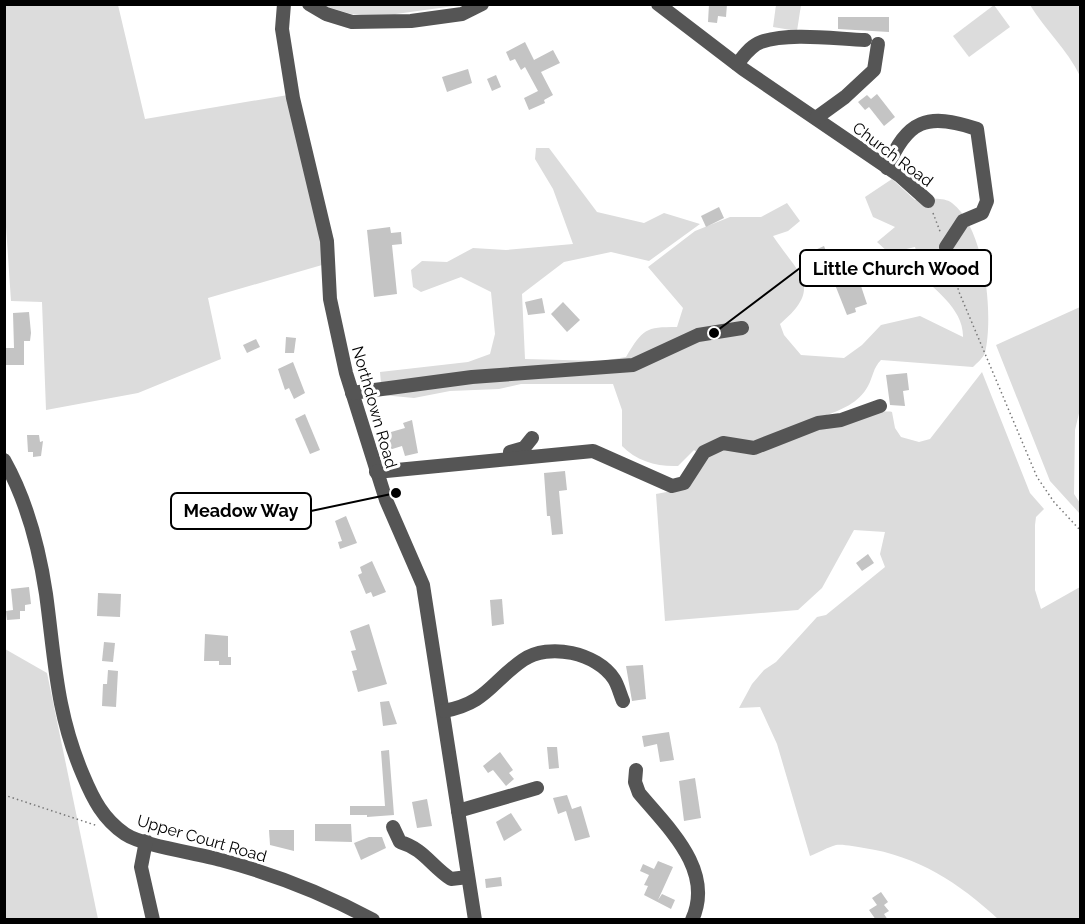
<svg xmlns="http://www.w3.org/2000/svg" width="1085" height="924" font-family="Raleway,sans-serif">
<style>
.green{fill:#dcdcdc}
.building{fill:#c4c4c4}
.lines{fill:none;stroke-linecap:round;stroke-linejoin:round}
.path{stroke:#777;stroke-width:1.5;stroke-dasharray:1.5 3;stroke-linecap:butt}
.minor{stroke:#555;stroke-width:14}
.labels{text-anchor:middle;stroke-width:6;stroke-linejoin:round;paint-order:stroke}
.street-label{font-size:16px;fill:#000;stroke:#fff}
.leader{fill:none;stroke:#000;stroke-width:2}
.callout-dot{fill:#000;stroke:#fff;stroke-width:2}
.callout{fill:#fff;stroke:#000;stroke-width:2}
.callout-label{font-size:18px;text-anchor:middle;font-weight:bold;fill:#000}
</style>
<rect width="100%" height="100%" fill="#fff"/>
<g class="green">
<polygon points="4,5 118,5 145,119 288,95 321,233 322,265 208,298 221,359 138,393 46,410 42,302 11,301 4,197"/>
<polygon points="321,5 461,5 396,14 393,18 351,14"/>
<polygon points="776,5 801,5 797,31 773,27"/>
<polygon points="994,5 1010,27 969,57 953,36"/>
<path d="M1030,5H1080V76C1067,49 1045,30 1030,5Z"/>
<path d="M536,148H549L597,212L644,223L664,213L700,224L649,261L611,252L564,262L522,294L525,359L602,361L626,357C643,329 645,327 677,327L683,308L648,267L695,231L730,217H761L787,203L800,221L788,231L773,236C799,275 824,287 780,324L784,335L801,355L844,358L862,345L881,325L920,316L963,337C964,309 933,288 914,270L918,257L915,247L889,253L877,242L895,227L873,217L865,197L892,179L915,200C926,200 942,196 952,203C985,228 994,315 985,353C983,358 977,363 973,367L881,360C873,368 873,377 868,386C859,403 841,410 824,416C836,416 886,410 892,412L895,428L901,437L919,442L930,439L982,372L1030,493L1044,509L1036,517L1035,525V590L1041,609L1080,587V919H998C959,883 918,856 864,848C856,847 844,844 836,845C828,847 818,853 810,856L777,744L760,707L739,708L752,684L764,670L776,662L817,617L826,615L885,567L880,554L885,532L854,530L822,588L798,610L665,621L656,494L672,491L702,457L694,450L678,466C658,467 636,461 622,446V410L613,384H521L499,389L450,391L414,398L382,395L380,372L468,362L490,354L495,334L491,292L461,277L421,292L413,287L411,270L422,261L447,262L473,248L506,250L573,244L553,189L535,159Z"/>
<polygon points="1080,307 1080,409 1075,430 1074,494 1080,503 1080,514 1050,481 996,345"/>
<polygon points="5,649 47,673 98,919 5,919"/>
</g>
<g class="building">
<polygon points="709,4 727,4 726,17 718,16 717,23 708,22"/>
<polygon points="838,17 889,17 889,32 838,29"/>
<polygon points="525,42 534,60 553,50 560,63 541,72 553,95 544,100 545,103 529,110 524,98 538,91 525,67 521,70 515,59 510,61 506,52"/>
<polygon points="468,69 472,83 447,92 442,77"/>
<polygon points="496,75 501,87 492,91 487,79"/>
<polygon points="877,94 895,117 884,126 869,107 865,110 858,102 867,95 871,99"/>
<polygon points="719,207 724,218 706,227 701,216"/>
<polygon points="390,227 391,233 401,232 402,244 392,245 397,294 374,297 367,230"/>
<polygon points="824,246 828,256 837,253 850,287 860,283 867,304 855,308 856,312 847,315 828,267 822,269 815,250"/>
<polygon points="542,298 545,313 528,315 525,302"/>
<polygon points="563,302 580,320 567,332 551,314"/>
<polygon points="29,312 31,333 30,341 24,341 24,365 4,365 4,348 14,348 13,313"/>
<polygon points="286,337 296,338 294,353 285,353"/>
<polygon points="256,339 260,347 247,353 243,345"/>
<polygon points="293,362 305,393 294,399 289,388 285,390 278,369"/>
<polygon points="907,373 909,390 903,391 905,406 890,405 886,375"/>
<polygon points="305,414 320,450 310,454 295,419"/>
<polygon points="412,420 418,453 405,456 402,446 389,450 384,434 405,428 403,423"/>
<polygon points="27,435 39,435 40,442 43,441 41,456 33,457 33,452 28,452"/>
<polygon points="565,471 567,490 559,491 563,534 552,535 550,516 547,516 544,473"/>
<polygon points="346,516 357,543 340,549 338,542 342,541 335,521"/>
<polygon points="868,554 874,563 862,571 856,563"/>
<polygon points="372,561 386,592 373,597 371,592 366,594 358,575 362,573 360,567"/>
<polygon points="29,587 31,604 25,605 25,611 20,611 20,619 7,620 6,611 13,610 11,589"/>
<polygon points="98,593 121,594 120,617 97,616"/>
<polygon points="502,599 504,624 492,626 490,600"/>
<polygon points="369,624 387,684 358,692 352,671 357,670 351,651 356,650 350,631"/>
<polygon points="205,634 228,636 228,657 231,657 231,665 219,665 219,661 204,661"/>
<polygon points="104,642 115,643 113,662 102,661"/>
<polygon points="643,665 646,699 632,701 626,666"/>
<polygon points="108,670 118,671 116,707 102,706 103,684 107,684"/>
<polygon points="389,701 397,724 383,726 380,702"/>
<polygon points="669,732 674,760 660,762 657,744 644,747 642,736"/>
<polygon points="547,747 557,747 559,768 549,769"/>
<polygon points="389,750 394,815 367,817 367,815 350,815 350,806 385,806 381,751"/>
<polygon points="500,752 513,770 509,773 514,779 506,786 493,770 488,773 483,766"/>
<polygon points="695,778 701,818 684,821 679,781"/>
<polygon points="567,795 572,809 581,806 590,837 575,841 566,811 558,814 553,798"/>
<polygon points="427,799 432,826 417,828 412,802"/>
<polygon points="511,813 522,830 504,841 496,822"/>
<polygon points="315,824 351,824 352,842 315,841"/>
<polygon points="269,830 294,830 294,851 270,845"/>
<polygon points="369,837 382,837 386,848 361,860 354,843"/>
<polygon points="658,861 673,867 658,900 662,894 675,900 671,909 644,895 648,886 644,885 649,875 640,871 643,864 654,869"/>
<polygon points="501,877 502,886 486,888 485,879"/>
<polygon points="881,892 888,902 884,905 889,911 884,914 888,920 876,920 869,910 877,905 872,898"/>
</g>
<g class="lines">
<g class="path">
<polyline points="933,213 941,234"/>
<polyline points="949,258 959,292 1037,477 1054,502 1080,530"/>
<polyline points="4,795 98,826"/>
</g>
<g class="minor">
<polyline points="284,4 282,29 293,98 327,241 330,299 346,373 386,500 423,585 475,920"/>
<polyline points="309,4 326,14 352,22 411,21 462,14 482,4"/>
<polyline points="658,4 743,69 900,176 928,201"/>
<path d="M737,64C744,56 750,46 761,42C789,32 836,39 865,40"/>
<polyline points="816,118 845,97 874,70 878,44"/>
<path d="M887,168C907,120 927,112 977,129L987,201L982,213L963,221L946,247"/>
<polyline points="352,393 472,377 633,365 698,335 742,328"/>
<polyline points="510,452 524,448 532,438"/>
<path d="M4,460C27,501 39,547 46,594C55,660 56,712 83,775C93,799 103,819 125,834C143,846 197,853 221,860C274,874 325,894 373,920"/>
<polyline points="376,472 593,451 672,486 684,483 704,452 723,443 754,448 818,423 841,420 880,406"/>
<path d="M444,711C487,703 491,682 523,660C549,642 597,653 614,679C618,685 620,694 623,701"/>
<path d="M636,770L635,782L639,793C668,828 715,870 692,920"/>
<polyline points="458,811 537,788"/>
<path d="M393,827L400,842C424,849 431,866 451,879L468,877"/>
<polyline points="146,841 141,867 153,920"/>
</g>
</g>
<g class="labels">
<g class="street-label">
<text transform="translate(893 154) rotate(37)" y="6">Church Road</text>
<text transform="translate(375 407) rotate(74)" y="6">Northdown Road</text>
<text transform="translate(202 838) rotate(16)" y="6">Upper Court Road</text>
</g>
</g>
<path class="leader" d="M714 333L800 268M396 493L311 511"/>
<g class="callout-dot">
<circle cx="714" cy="333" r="6"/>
<circle cx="396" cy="493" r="6"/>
</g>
<g class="callout">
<rect x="800" y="250" width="191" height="36" rx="6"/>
<rect x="171" y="493" width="140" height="36" rx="6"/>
</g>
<g class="callout-label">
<text x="896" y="275">Little Church Wood</text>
<text x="241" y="517">Meadow Way</text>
</g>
<rect width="1085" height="924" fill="none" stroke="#000000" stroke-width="12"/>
</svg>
